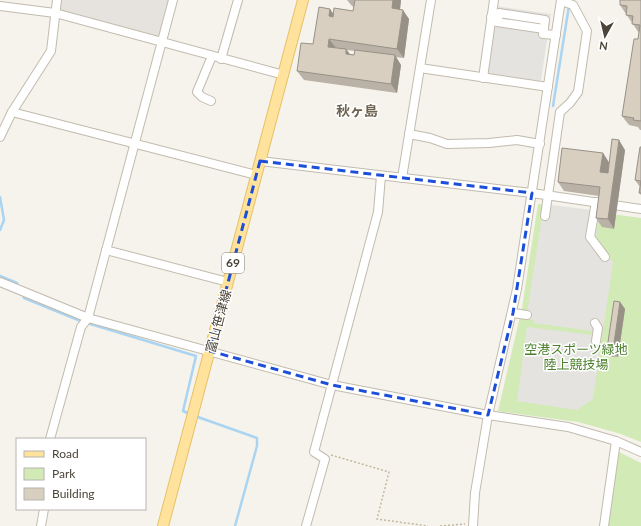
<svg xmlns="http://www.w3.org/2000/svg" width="641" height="526" font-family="Lato,'Noto Sans JP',sans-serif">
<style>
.industrial{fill:#e6e2dd}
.green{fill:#d2eab5}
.parking{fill:#e5e3e0}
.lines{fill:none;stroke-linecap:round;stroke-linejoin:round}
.stream{stroke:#a9d4f2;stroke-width:2.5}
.minor-casing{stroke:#c2bbae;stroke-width:10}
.major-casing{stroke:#e6c16a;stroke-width:12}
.path{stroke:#c4b79f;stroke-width:1.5;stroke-dasharray:2 2;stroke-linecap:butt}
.minor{stroke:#fff;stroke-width:8}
.major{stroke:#ffe39c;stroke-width:10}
.wall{fill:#bab2a6;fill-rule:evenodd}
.shaded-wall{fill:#979187}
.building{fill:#d8cfc1;stroke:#979187}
.marked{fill:none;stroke:#1d4ed8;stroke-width:3;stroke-dasharray:8 5;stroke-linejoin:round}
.labels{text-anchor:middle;stroke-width:3;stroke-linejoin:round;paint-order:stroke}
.shield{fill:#fff;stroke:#817c74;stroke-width:1}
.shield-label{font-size:12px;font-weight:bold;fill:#4b4439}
.street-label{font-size:13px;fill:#4b4439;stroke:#fff}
.park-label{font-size:13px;fill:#4a7f2a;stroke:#fff}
.neighbourhood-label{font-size:14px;font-weight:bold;fill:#6e6250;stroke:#fff}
</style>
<rect width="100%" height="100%" fill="#f6f3ec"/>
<polygon class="industrial" points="61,0 169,0 159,38 59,12"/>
<g class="green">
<polygon points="538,204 641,218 641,442 621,434 578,422 498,411 522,308"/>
<polygon points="619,452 641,463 641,526 608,526"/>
</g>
<g class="parking">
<polygon points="496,6 551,14 541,80 538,82 489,76 487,72"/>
<polygon points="544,204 600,211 596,239 613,262 593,399 577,410 517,401 527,327 592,335 592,331 534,323 534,320 526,319"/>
</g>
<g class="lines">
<g class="stream">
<polyline points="553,106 569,6"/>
<polyline points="0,197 4,220 0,230"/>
<polyline points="0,276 17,283 19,288"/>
<polyline points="23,294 24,298 83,322"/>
<polyline points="87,323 196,356 183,411 190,414"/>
<polyline points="195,416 257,438 257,446 235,526"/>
</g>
<defs>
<g id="minor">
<polyline points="57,0 51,51 12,112 256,175"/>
<polyline points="0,6 55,13 284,75"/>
<polyline points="491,17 498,18 499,13 545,20 543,34 556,35"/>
<polyline points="498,18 497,22 544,29"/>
<polyline points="221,59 238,0"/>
<polyline points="420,68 548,87"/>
<polyline points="483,78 494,0"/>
<polyline points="211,101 202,97 197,92 212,56"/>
<polyline points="409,134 430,138 447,144 489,143 517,140 540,144"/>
<polyline points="0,137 12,112"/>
<polyline points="260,161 532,193 641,209"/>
<polyline points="402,178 431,0"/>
<polyline points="596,202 590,237 605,257"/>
<polyline points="545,216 560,112 570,103 578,92 587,31 573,5 561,1"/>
<polyline points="106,250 228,282"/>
<polyline points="0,282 88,318 332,385 488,415 568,427 616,441 641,452"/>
<polyline points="513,313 527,315"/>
<polyline points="595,323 598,328 596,341"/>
<polyline points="50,439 81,327 88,318 173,0"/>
<polyline points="41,526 44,509"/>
<polyline points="306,526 325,459 314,452 378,212 381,176"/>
<polyline points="473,526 475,493 488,415 517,289 561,0"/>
<polyline points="604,526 616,441"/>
</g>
<polyline id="major" points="163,526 303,0"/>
</defs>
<use href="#minor" class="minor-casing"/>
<use href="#major" class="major-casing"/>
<g class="path">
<polyline points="331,455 389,472 377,519 428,526"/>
<polyline points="440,526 465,524"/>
</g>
<use href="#minor" class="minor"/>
<use href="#major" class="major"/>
</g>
<g class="wall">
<path d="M347,0H401L400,9L409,19L404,58L395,57L401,65L397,93L304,80L297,71L313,44L330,9L333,14L353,11L354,7L352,6ZM347,50L355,51L354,55L350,54Z"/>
<polygon points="641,0 641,130 640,130 638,127 629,125 622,116 639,33 620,5"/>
<polygon points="641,147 641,195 639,193 640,187 635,180"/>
<polygon points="625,150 614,229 602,227 596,218 599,196 564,191 558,182 603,153 609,162"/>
<polygon points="620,302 625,309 618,357 612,357 607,349"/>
</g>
<g class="shaded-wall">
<polygon points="393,0 401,0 399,18 392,8"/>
<polygon points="330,9 336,18 329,16"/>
<polygon points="403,10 409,19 404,58 397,49"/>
<polygon points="329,39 336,48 328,47"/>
<polygon points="346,49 353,59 346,54"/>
<polygon points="395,55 401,65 397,93 391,84"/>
<polygon points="619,140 625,150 614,229 608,219"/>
<polygon points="603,153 609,163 607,181 600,172"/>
<polygon points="620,302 625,309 618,357 613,350"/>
</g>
<g class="building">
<polygon points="355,0 393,0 392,8 403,10 397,49 329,39 328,47 346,49 346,54 354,55 355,50 395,55 391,84 297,71 301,43 313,44 319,7 330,9 329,16 333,17 334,8 353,11"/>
<polygon points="620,0 641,0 641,121 633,120 634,118 622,116 634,39 638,39 640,25 632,24 633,16 626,15 627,6 620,5"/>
<polygon points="612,139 619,140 608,219 596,218 600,187 558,182 562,148 603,153 600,172 608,173"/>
<polygon points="640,147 641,147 641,193 639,193 641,181 635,180"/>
<polygon points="614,301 620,302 613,350 607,349"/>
</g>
<path class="marked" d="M260,161L532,193L513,313L488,415L332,385L210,351Z"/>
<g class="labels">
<rect class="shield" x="222" y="253" width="22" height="20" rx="3"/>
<g class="shield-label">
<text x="233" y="267">69</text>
</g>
<g class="street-label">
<text transform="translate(218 321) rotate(-75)" y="5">富山笹津線</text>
</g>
<g class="park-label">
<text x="576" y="354">空港スポーツ緑地<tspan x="576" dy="15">陸上競技場</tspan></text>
</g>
<g class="neighbourhood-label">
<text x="357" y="116">秋ヶ島</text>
</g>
</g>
<rect x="16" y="438" width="130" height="72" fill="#ffffff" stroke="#b7b4b0"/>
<rect x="24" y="451" width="20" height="6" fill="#ffe39c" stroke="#b7b4b0"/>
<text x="52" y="458" font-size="12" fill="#4b4439">Road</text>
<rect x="24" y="468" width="20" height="12" fill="#d2eab5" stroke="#b7b4b0"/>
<text x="52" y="478" font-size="12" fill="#4b4439">Park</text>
<rect x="24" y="488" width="20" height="12" fill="#d8cfc1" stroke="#b7b4b0"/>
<text x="52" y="498" font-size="12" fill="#4b4439">Building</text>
<g transform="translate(605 36) rotate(188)" stroke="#ffffff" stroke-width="3" paint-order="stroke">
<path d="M0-3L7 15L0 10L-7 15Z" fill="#4b4439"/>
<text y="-6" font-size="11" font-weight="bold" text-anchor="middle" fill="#4b4439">N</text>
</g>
</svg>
